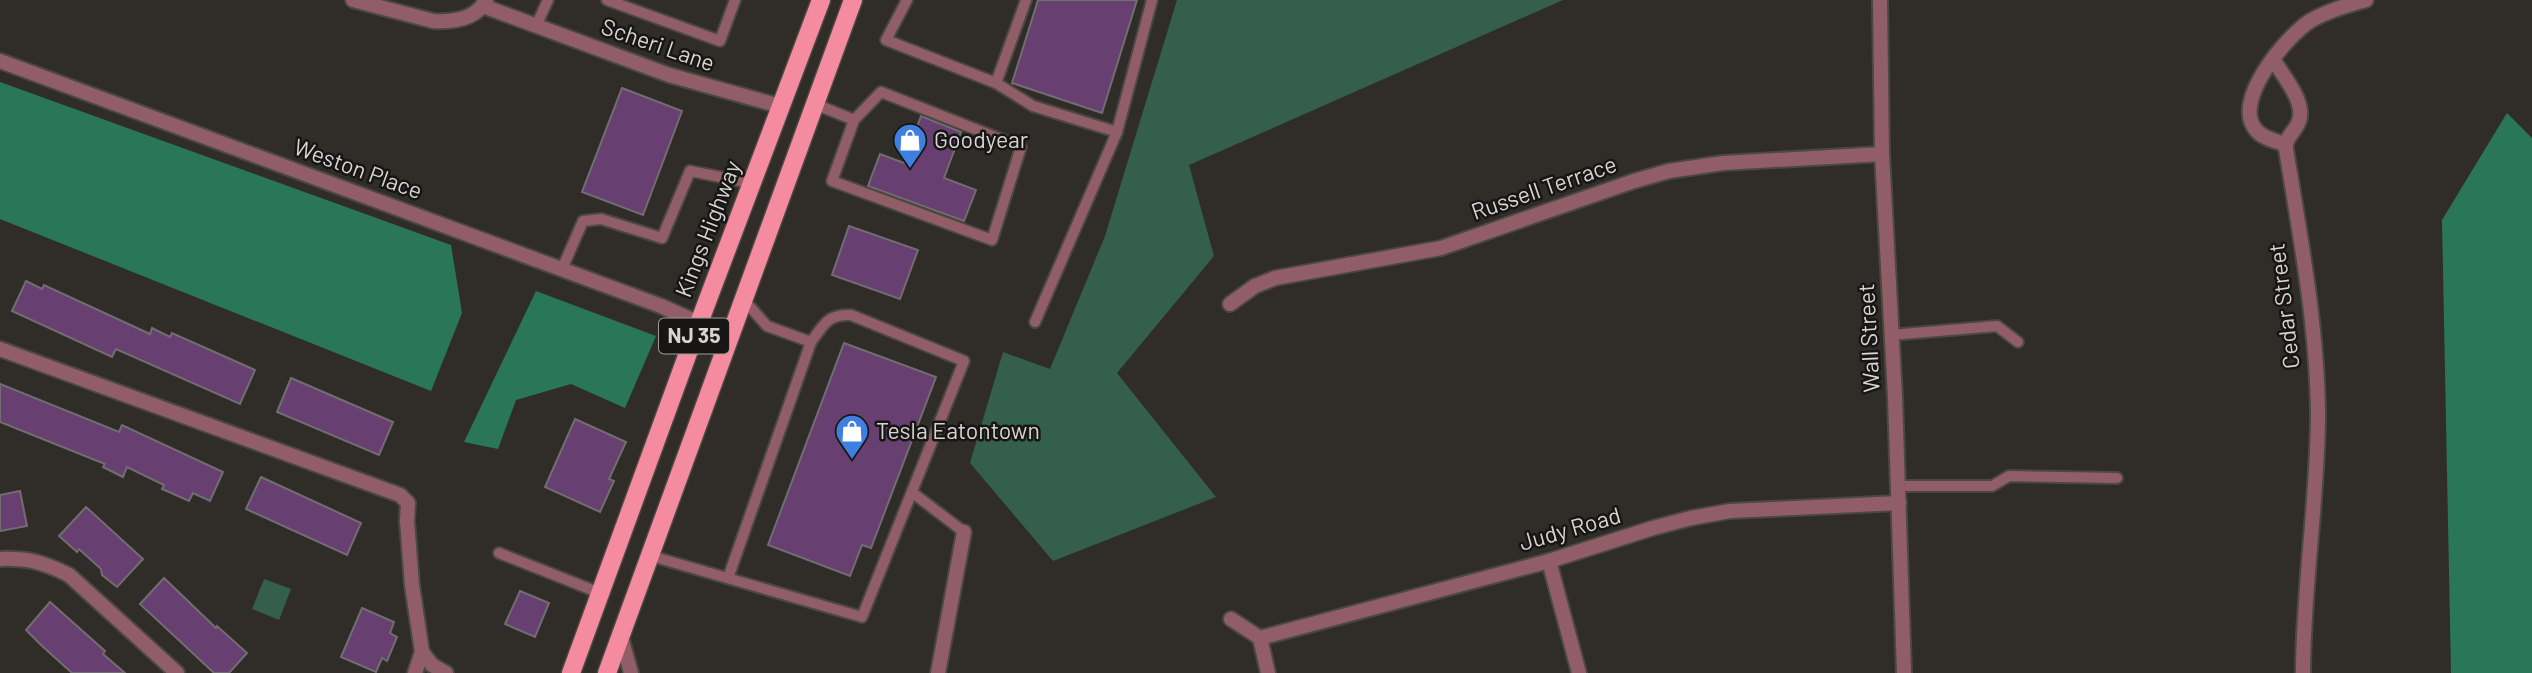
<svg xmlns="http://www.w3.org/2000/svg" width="2532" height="673" font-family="Barlow,sans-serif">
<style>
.green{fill:#335f4c}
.forest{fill:#297758}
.building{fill:#673f70;stroke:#716d71;stroke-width:2}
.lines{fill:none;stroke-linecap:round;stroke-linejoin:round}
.service-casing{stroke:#4b4844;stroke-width:14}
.minor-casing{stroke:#4b4844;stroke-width:18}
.tertiary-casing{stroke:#4b4844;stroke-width:18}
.primary-casing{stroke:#4b4844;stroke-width:21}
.service{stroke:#915e67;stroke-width:10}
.minor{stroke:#915e67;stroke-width:14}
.tertiary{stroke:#915e67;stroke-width:14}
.primary{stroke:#f48b9f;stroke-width:18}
.labels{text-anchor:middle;stroke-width:5;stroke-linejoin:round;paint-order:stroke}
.shield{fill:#171614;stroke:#9d9c9a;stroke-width:2}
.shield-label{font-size:21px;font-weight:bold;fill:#d7d5d3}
.street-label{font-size:23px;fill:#d7d5d3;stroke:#171614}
.poi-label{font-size:23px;fill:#d7d5d3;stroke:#171614;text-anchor:start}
</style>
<rect width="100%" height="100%" fill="#302d29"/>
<g class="green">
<polygon points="1177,0 1563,0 1189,165 1214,256 1117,373 1216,497 1053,561 970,463 1003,352 1050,369 1105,236"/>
<polygon points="264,579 291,589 279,620 252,609"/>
</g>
<g class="forest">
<polygon points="0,82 451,245 462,313 431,391 0,219"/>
<polygon points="2507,113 2532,138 2532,673 2451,673 2442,220"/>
<polygon points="536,291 656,336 625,408 571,384 516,400 498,449 464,442"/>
</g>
<g class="building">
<polygon points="1038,0 1137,0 1102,113 1012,83"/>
<polygon points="622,88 682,111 643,215 582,192"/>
<polygon points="921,116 961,132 944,178 976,190 964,221 868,186 880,154 904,163"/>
<polygon points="849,226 918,250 900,299 832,275"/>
<polygon points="26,281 42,289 44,285 150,334 152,328 170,337 172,333 255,370 240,404 116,349 112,357 12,311"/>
<polygon points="844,343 936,377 871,548 862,545 850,576 768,545"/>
<polygon points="291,378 393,422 379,455 277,412"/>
<polygon points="0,384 119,432 122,425 223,472 210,501 193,493 189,501 162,489 164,485 127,467 123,477 103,467 105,464 0,422"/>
<polygon points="575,419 626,442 609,479 614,481 600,512 545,487"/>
<polygon points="261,477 361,523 347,555 246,509"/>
<polygon points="20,491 27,526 0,531 0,495"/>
<polygon points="86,507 143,559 117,587 102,575 101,569 79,549 77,552 59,536"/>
<polygon points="164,578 216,628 217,626 247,653 229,673 214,673 140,604"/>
<polygon points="520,591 549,603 535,637 505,624"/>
<polygon points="50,602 105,651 103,654 125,673 72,673 41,645 26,630"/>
<polygon points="362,608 394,622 390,633 397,637 387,661 382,658 376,672 341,657"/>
</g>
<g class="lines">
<defs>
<g id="service">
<polyline points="607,0 720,41 735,0"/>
<polyline points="907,0 886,40 996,83 1026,0"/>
<polyline points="536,26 548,0"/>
<polyline points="996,83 1033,106 1117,132 1152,0"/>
<polygon points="881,92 1021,147 992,240 832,181 854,120"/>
<polyline points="815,104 854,120"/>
<polyline points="562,269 583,221 601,219 662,238 690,171 751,183"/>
<polyline points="744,300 767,326 811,342"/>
<polyline points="1035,322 1117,132"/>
<polyline points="1891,335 1997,326 2018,342"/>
<polyline points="1898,486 1992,486 2009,476 2117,478"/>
<polyline points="913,493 964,532"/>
<polyline points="499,553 600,593"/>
<path d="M651,556L862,617L964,361L851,315C827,314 824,325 811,342L728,578"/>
</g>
<g id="minor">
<path d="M353,0L433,21C452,22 476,20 486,0"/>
<polyline points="483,6 669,75 780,106"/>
<path d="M2273,59C2282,75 2306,101 2299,121C2296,131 2284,138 2286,149C2300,235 2317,325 2318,413C2318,500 2303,586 2303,673"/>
<polyline points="0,61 661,306 699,323"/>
<path d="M2285,144C2275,141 2262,138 2256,130C2231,101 2286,37 2310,21C2327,11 2347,5 2366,0"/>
<polyline points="1230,304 1255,286 1275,278 1441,248 1634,181 1669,171 1723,163 1882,154"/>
<polyline points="0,349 400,495 408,503 407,521 412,585 422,652 432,665 446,673"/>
<path d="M0,559C28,558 43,562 69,575L177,673"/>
<polyline points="1549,561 1579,673"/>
<polyline points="1231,619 1260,638"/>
<polyline points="621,637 631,673"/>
<polyline points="1260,638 1549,561 1653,528 1691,518 1730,511 1899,503"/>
<polyline points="1260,638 1268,673"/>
<polyline points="415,673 422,652"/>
<polyline points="938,673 964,532"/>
</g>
<polyline id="tertiary" points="1880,0 1882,154 1895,397 1904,673"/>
<g id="primary">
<polyline points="571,673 699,323 821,0"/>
<polyline points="607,673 853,0"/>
</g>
</defs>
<use href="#service" class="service-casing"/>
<use href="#minor" class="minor-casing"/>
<use href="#tertiary" class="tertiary-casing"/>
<use href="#primary" class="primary-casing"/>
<use href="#service" class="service"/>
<use href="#minor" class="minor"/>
<use href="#tertiary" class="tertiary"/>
<use href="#primary" class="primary"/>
</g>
<defs>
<symbol id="shop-pin" viewBox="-11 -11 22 30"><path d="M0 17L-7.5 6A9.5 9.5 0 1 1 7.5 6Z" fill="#3f7fe0" stroke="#171614"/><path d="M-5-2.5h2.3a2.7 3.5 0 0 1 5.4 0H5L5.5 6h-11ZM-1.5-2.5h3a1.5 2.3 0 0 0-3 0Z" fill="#fff"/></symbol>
</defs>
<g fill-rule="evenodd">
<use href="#shop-pin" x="891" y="121" width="38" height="52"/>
<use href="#shop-pin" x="833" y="412" width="38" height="52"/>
</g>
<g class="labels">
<rect class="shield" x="659" y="318.5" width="70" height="35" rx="5"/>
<g class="shield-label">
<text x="694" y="343">NJ 35</text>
</g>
<g class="street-label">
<text transform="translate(658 45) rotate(19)" y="8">Scheri Lane</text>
<text transform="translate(358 169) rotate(20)" y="8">Weston Place</text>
<text transform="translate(1544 188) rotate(-19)" y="8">Russell Terrace</text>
<text transform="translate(708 229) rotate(-69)" y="8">Kings Highway</text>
<text transform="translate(2284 306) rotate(-97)" y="8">Cedar Street</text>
<text transform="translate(1869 338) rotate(-93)" y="8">Wall Street</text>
<text transform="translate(1570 529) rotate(-16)" y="8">Judy Road</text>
</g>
<g class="poi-label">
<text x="934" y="148">Goodyear</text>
<text x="876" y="439">Tesla Eatontown</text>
</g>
</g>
</svg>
